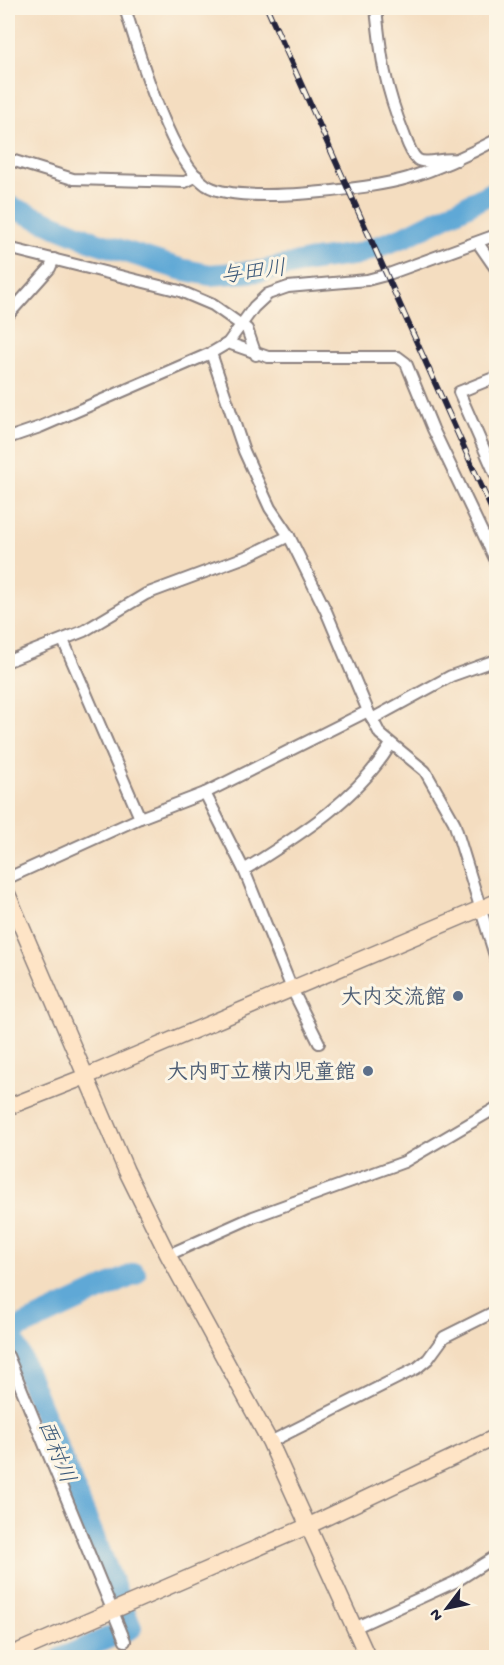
<svg xmlns="http://www.w3.org/2000/svg" width="504" height="1665" font-family="'Gochi Hand','Klee One',sans-serif">
<style>
.lines{fill:none;stroke-linecap:round;stroke-linejoin:round}
.river{stroke:#5fa8d6;stroke-width:22}
.street-casing{stroke:#8b807e;stroke-width:14}
.secondary-casing{stroke:#8b807e;stroke-width:18}
.street{stroke:#fff;stroke-width:10}
.secondary{stroke:#fee4c6;stroke-width:15}
.rail-casing{stroke:#22223b;stroke-width:6}
.rail{stroke:#fcf5e5;stroke-width:4;stroke-dasharray:11;stroke-linecap:butt}
.service-dot{fill:#5c6f8a;stroke:#fcf5e5;stroke-width:2}
.labels{text-anchor:middle;stroke-width:6;stroke-linejoin:round;paint-order:stroke}
.service-label{font-size:21px;font-weight:bold;fill:#4e5e75;stroke:#fcf5e5;text-anchor:end}
.water-label{font-size:22px;font-style:italic;fill:#3a5879;stroke:#fcf5e5}
</style>
<rect width="100%" height="100%" fill="#fcf5e5"/>
<filter id="ink" filterUnits="userSpaceOnUse"><feTurbulence type="fractalNoise" baseFrequency=".0167" numOctaves="2"/><feDisplacementMap in="SourceGraphic" scale="12" xChannelSelector="R" yChannelSelector="G"/><feConvolveMatrix kernelMatrix="1 2 1 2 8 2 1 2 1" color-interpolation-filters="sRGB"/></filter>
<filter id="wash" filterUnits="userSpaceOnUse"><feTurbulence type="fractalNoise" baseFrequency=".008" numOctaves="4" result="noise"/><feDisplacementMap in="SourceGraphic" scale="24" xChannelSelector="R" yChannelSelector="G"/><feGaussianBlur stdDeviation="1.35" result="paint"/><feColorMatrix in="noise" values="0 0 0 0 0 0 0 0 0 0 0 0 0 0 0 0 0 1.4 0 .05"/><feComposite in="paint" operator="in"/></filter>
<g filter="url(#wash)">
<rect width="100%" height="100%" fill="#f4ddc0"/>
<g class="lines">
<g class="river">
<polyline points="8,206 95,242 180,269 210,275 262,271 308,261 358,254 406,236 496,191"/>
<polyline points="62,1658 131,1628 10,1332 135,1274"/>
</g>
</g>
</g>
<g filter="url(#ink)">
<g class="lines">
<defs>
<g id="street">
<path d="M125,8C138,50 170,161 206,185C236,206 372,189 408,178C440,168 468,155 496,140"/>
<path d="M376,8C381,58 385,87 404,134C407,142 411,154 417,159C425,166 445,156 457,160"/>
<polyline points="8,159 73,179 185,182 197,176"/>
<polyline points="478,243 496,269"/>
<polyline points="8,248 180,291 213,305 247,329 256,355"/>
<polyline points="8,315 50,268 54,259"/>
<polyline points="228,343 268,357 398,357 406,363 433,429 496,561"/>
<polyline points="211,353 244,451 270,508 289,536 326,611 368,711 380,734 425,771 454,822 496,959"/>
<polyline points="496,377 459,392 496,476"/>
<polyline points="8,438 40,427 211,353 228,343 254,307 268,294 288,287 367,280 386,275 496,235"/>
<polyline points="63,640 140,818"/>
<polyline points="8,661 84,631 146,594 248,556 289,536"/>
<polyline points="372,719 451,676 496,660"/>
<polyline points="205,793 244,870 292,989 319,1043"/>
<path d="M244,870C298,836 357,800 391,744"/>
<polyline points="8,878 140,818 205,793 368,711"/>
<polyline points="168,1255 253,1217 404,1162 496,1108"/>
<polyline points="8,1356 125,1641"/>
<polyline points="270,1442 417,1368 428,1359 444,1337 496,1311"/>
<polyline points="354,1628 455,1582 496,1556"/>
</g>
<g id="secondary">
<polyline points="8,895 126,1170 168,1255 270,1442 368,1658"/>
<polyline points="8,1107 87,1076 496,902"/>
<polyline points="8,1656 308,1526 496,1437"/>
</g>
</defs>
<use href="#street" class="street-casing"/>
<use href="#secondary" class="secondary-casing"/>
<use href="#street" class="street"/>
<use href="#secondary" class="secondary"/>
<defs>
<polyline id="rail" points="267,8 496,519"/>
</defs>
<use href="#rail" class="rail-casing"/>
<use href="#rail" class="rail"/>
</g>
</g>
<g class="service-dot">
<circle cx="458" cy="996" r="6"/>
<circle cx="368" cy="1071" r="6"/>
</g>
<g class="labels">
<g class="service-label">
<text x="446" y="1003">大内交流館</text>
<text x="356" y="1078">大内町立横内児童館</text>
</g>
<g class="water-label">
<text transform="translate(253 270) rotate(-7)" y="8">与田川</text>
<text transform="translate(58 1451) rotate(68)" y="8">西村川</text>
</g>
</g>
<rect width="504" height="1665" fill="none" stroke="#fcf5e5" stroke-width="30"/>
<g transform="translate(447 1608) rotate(238)" stroke="#fcf5e5" stroke-width="4.5" paint-order="stroke">
<path d="M0-4.5L10 22L0 15L-10 22Z" fill="#22223b"/>
<text y="-9" font-size="16" font-weight="bold" text-anchor="middle" fill="#22223b">N</text>
</g>
</svg>
